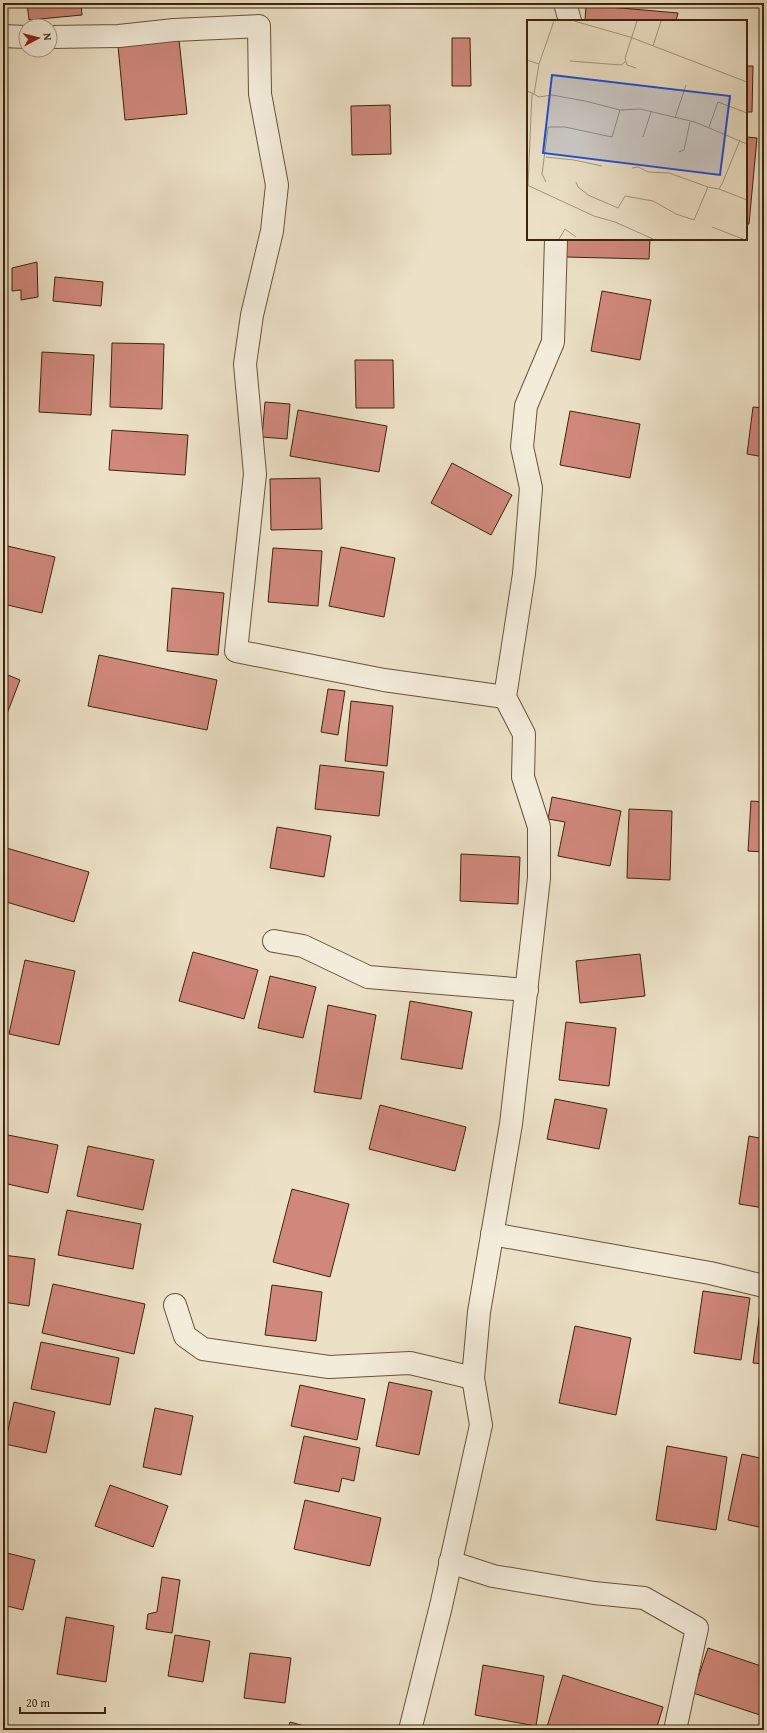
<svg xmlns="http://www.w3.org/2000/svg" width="767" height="1733" font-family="'Gentium Book Plus',serif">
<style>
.building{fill:#d0887c;stroke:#3d240a}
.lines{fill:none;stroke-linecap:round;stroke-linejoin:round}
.minor-casing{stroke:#695339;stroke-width:24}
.minor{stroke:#f3ecdb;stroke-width:22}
.inset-road{fill:none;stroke:#a6957b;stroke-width:1}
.view{fill:#1d4ed8;fill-opacity:0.15;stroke:#1d4ed8;stroke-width:2}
.inset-edge{fill:none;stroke:#3d240a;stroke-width:2}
</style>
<rect width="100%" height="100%" fill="#ece1c7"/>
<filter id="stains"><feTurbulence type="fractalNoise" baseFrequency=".005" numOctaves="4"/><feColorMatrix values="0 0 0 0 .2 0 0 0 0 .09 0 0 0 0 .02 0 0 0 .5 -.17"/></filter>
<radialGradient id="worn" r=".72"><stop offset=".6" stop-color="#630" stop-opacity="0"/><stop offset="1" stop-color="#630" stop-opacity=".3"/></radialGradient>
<g class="building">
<polygon points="27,3 81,3 82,15 29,20"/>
<polygon points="737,3 764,3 764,5"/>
<polygon points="586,5 678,13 676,21 585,21"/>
<polygon points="452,38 470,38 471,86 452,86"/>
<polygon points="179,40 187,114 125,120 118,46"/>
<polygon points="746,66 753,66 752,112 746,112"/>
<polygon points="390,105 391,154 352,155 351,106"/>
<polygon points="746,137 757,138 749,224 746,224"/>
<polygon points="566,239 650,239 649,259 565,257"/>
<polygon points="37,262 38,297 21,300 21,290 12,291 12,268"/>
<polygon points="55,277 103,282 101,306 53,301"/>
<polygon points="602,291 651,300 640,360 591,351"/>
<polygon points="112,343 164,344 162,409 110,407"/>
<polygon points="42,352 94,355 91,415 39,412"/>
<polygon points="355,360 393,360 394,408 356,408"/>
<polygon points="265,402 290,404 287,439 262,437"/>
<polygon points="753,407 764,408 764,457 747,454"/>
<polygon points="298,410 387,426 379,472 290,456"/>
<polygon points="570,411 640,424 630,478 560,465"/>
<polygon points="112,430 188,435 185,475 109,470"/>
<polygon points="452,463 512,495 491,535 431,503"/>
<polygon points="320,478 322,529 271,530 270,479"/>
<polygon points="3,545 55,557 42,613 3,604"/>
<polygon points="341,547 395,558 384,617 329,606"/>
<polygon points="273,548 322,551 318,606 268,602"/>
<polygon points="172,588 224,593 218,655 167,651"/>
<polygon points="99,655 217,680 207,730 88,706"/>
<polygon points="3,673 20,680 3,724"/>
<polygon points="328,689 345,691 338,735 321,732"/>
<polygon points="351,701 393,706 387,766 345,761"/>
<polygon points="320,765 384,772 379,816 315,809"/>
<polygon points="552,797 621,811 610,866 558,856 565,822 548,819"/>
<polygon points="751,801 764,802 764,852 748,851"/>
<polygon points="629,809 672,811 670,880 627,878"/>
<polygon points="277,827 331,836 324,877 270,868"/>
<polygon points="3,847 89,872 74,922 3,901"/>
<polygon points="461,854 520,857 518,904 460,901"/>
<polygon points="193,952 258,970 244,1019 179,1001"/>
<polygon points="640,954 645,996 580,1003 576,961"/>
<polygon points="25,960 75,971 59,1045 9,1034"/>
<polygon points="270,976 316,987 303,1038 258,1028"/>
<polygon points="410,1001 472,1012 462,1069 401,1059"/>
<polygon points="328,1005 376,1015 361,1099 314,1092"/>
<polygon points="566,1022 616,1028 609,1086 559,1080"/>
<polygon points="555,1099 607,1109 599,1149 547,1139"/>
<polygon points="380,1105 466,1127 455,1171 369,1149"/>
<polygon points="3,1134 58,1145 48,1193 3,1183"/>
<polygon points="749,1136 764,1139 764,1208 739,1204"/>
<polygon points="88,1146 154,1160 143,1210 77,1196"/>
<polygon points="292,1189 349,1204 330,1277 273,1262"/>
<polygon points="67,1210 141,1224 133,1269 58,1255"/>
<polygon points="3,1255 35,1259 29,1306 3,1302"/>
<polygon points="53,1284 145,1304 134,1354 42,1333"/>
<polygon points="272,1285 322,1292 316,1341 265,1335"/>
<polygon points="703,1291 750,1298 741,1360 694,1353"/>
<polygon points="760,1311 764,1311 764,1364 753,1363"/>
<polygon points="575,1326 631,1338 616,1415 559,1403"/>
<polygon points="41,1342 119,1358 110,1405 31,1389"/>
<polygon points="389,1382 432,1391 419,1455 376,1446"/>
<polygon points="300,1385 365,1399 357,1440 291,1426"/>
<polygon points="14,1402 55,1412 46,1453 5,1444"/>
<polygon points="155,1408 193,1416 181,1475 143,1467"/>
<polygon points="304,1436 360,1448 354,1481 342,1478 339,1492 294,1483"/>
<polygon points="667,1446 727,1457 716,1530 656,1520"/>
<polygon points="742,1454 764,1459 763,1528 728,1520"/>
<polygon points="110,1485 168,1506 153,1547 95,1526"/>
<polygon points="305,1500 381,1518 370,1566 294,1549"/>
<polygon points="3,1552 35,1560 23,1610 3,1605"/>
<polygon points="162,1577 180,1580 172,1633 146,1629 148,1614 157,1612"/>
<polygon points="66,1617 114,1626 106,1682 57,1674"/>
<polygon points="175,1635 210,1641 203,1682 168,1676"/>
<polygon points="764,1640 764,1657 760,1656"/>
<polygon points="708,1648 764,1667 764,1702 760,1715 693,1693"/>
<polygon points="250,1653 291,1658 285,1703 244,1698"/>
<polygon points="483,1665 544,1676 536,1726 475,1715"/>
<polygon points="563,1675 663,1707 656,1730 546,1730"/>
<polygon points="290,1722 319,1730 288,1730"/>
</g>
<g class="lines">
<defs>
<g id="minor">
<polyline points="565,3 570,21"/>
<polyline points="3,36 26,37"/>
<polyline points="50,37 119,36 174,30 259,26 260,94 277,185 272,231 252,315 245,364 255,474 236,651 384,680 505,697"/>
<polyline points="274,941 303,946 368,977 527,990"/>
<polyline points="492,1234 710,1273 764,1286"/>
<polyline points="175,1305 185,1336 203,1349 329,1367 410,1363 473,1378"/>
<polyline points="450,1562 493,1576 594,1593 644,1598 697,1628 675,1730"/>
<polyline points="410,1730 441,1606 481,1425 473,1378 479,1312 511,1124 539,878 539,827 523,777 524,734 505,697 524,574 531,488 522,447 526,406 553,342 556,239"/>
</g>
</defs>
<use href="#minor" class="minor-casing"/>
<use href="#minor" class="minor"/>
</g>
<g transform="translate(527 20)">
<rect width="220" height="220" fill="#ece1c7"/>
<path class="inset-road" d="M47,1L103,17L220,62M126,26L134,1M0,40L12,44M43,41L94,45L98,42M109,48L100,45L98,38L110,1M0,71L5,73L1,165M5,73L12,77L25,75L58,81L93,90L113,89L168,102L220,124M7,74L12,44L27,1M148,98L159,65M182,107L191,82L220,93M116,117L124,92M152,132L157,130L163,102M19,137L47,140L75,146M105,148L111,147L121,152L142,153L181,167M19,162L15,154L21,107H38L85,117L93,90M49,162L51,167L61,175L91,188L98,176L126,181L149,194L167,200L181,167L192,169L195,164L213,120M0,165L67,196L88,202L126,219M192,169L220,180M185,207L216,219M32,219L38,209L49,217"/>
<path class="view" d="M25,55L203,76L193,155L16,133Z"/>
<rect width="220" height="220" class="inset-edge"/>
</g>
<rect width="767" height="1733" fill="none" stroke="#ece1c7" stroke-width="16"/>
<rect x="4" y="4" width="759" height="1725" fill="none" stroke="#3d240a" stroke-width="2"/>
<rect x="8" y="8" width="751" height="1717" fill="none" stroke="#3d240a"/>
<g transform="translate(38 38) rotate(83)"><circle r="19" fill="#f3ecdb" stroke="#aa9c87"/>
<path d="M0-3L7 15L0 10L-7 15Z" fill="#8f2418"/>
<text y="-6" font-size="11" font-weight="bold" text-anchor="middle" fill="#3d240a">N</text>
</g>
<path d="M20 1707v6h85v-6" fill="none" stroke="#3d240a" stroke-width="2"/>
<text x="26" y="1707" font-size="12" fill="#3d240a" stroke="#f3ecdb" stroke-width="3" paint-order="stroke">20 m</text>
<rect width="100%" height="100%" filter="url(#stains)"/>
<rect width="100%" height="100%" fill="url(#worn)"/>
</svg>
